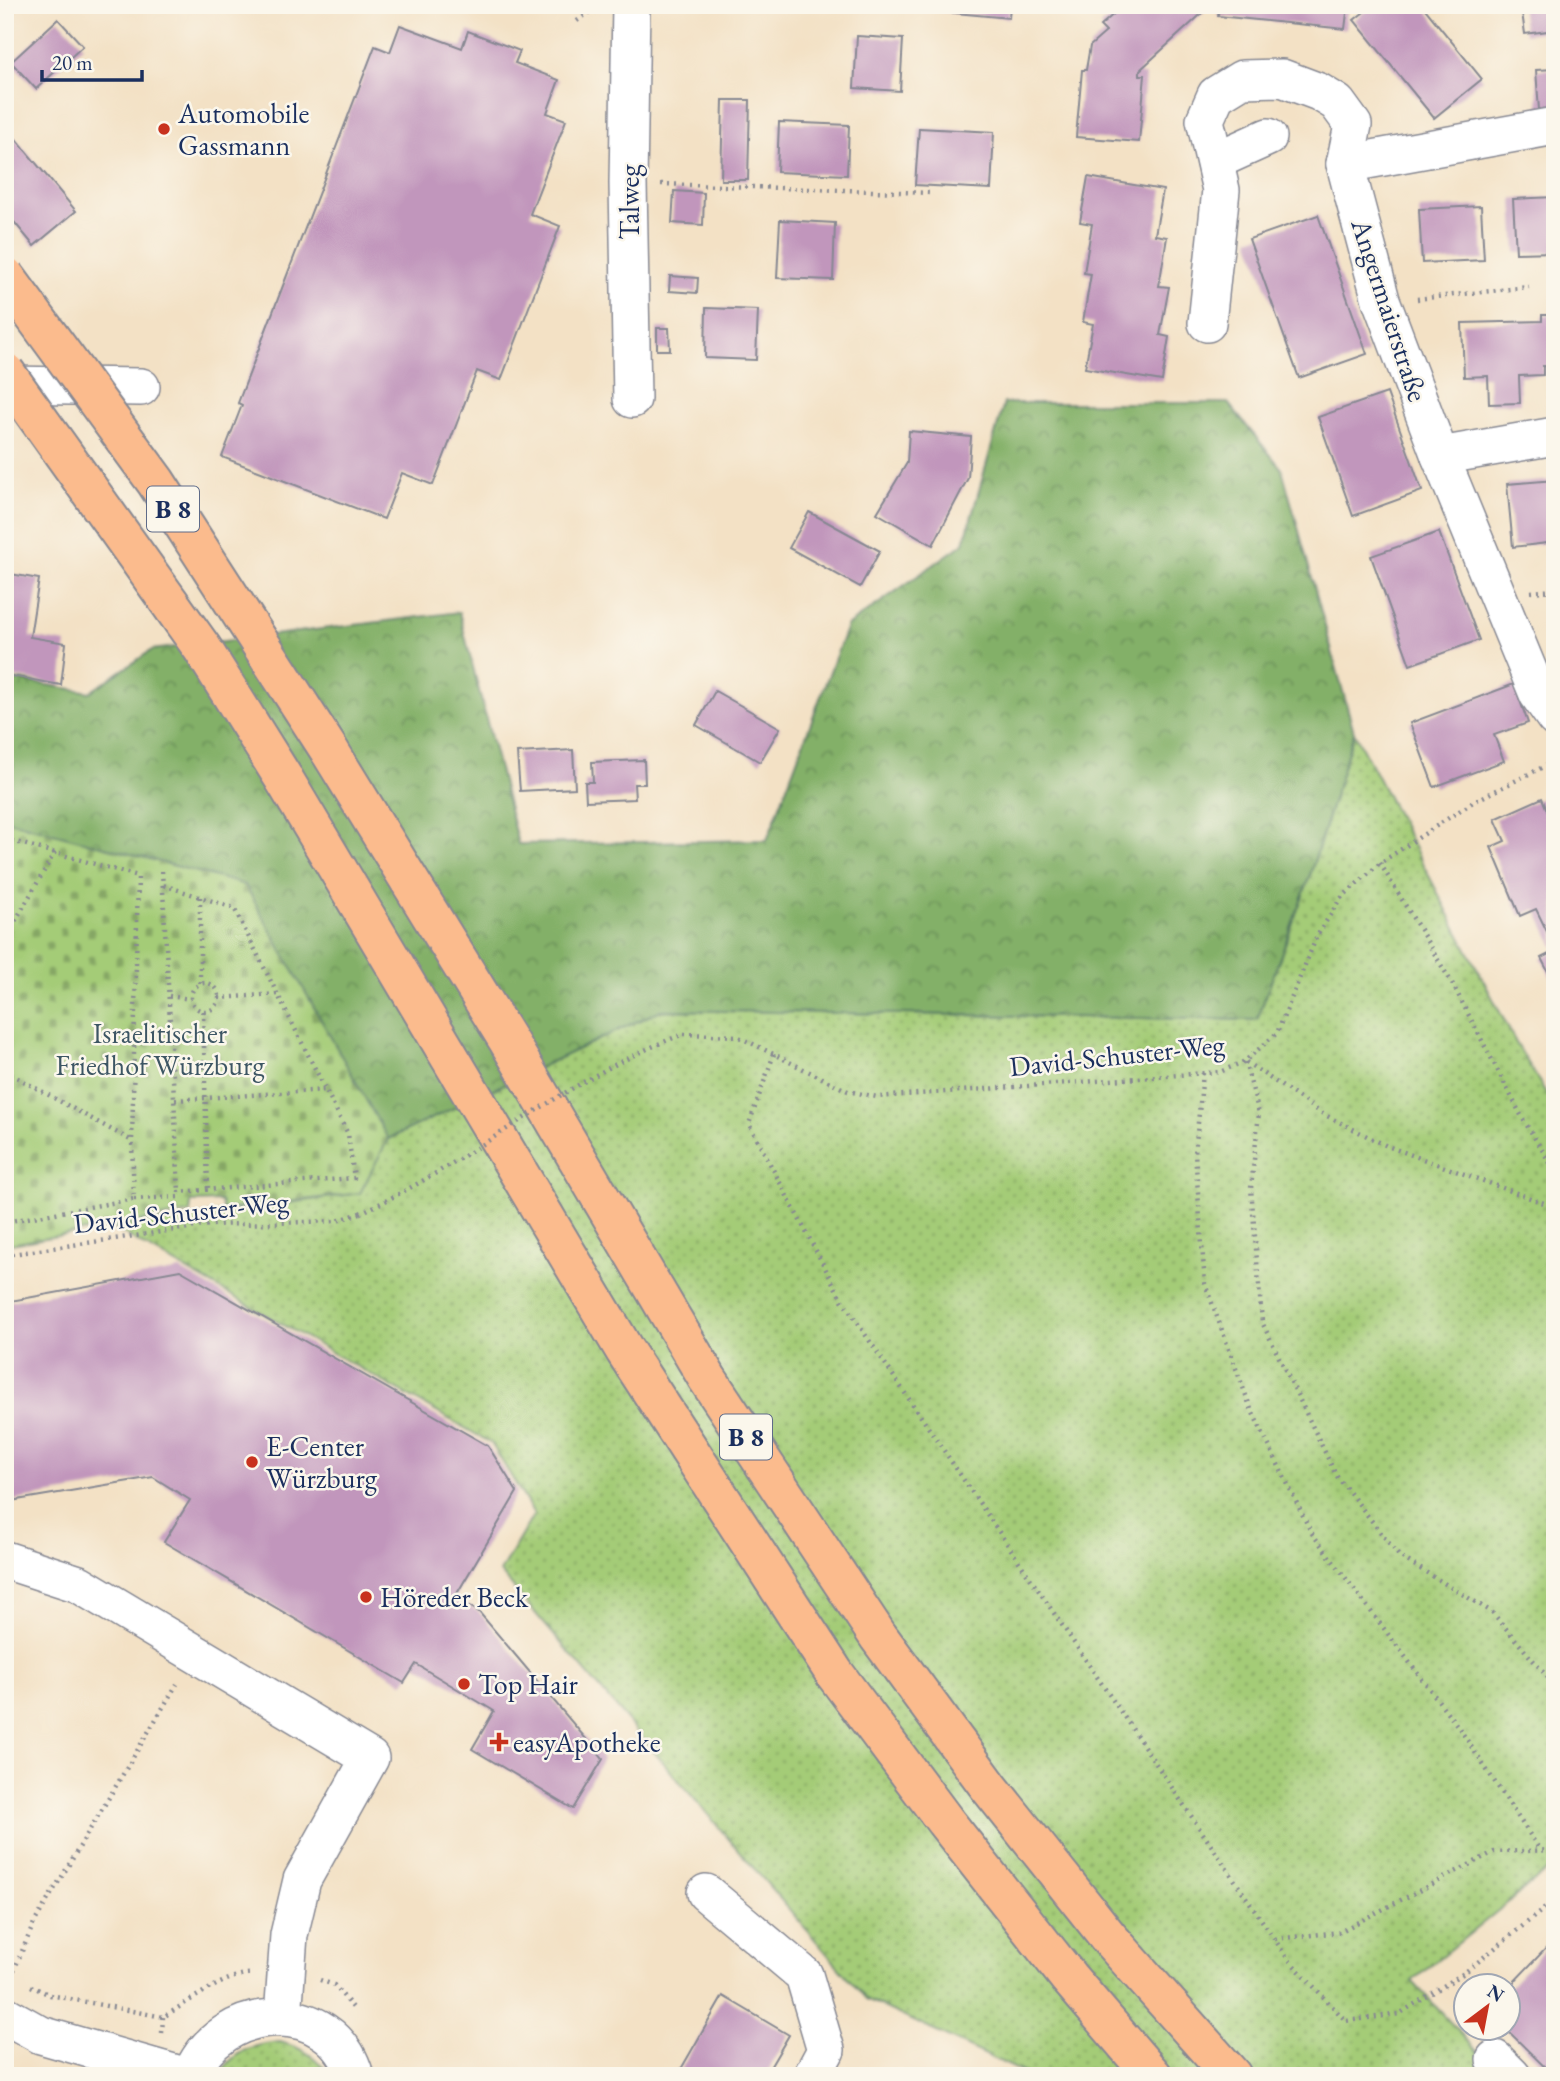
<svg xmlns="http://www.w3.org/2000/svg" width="1560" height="2081" font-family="'EB Garamond',serif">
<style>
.grass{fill:url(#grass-dots);stroke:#607e6a;stroke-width:2}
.forest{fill:url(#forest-crowns);stroke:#4f7063;stroke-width:2}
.cemetery{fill:url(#cemetery-stones);stroke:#607e6a;stroke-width:2}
.building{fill:#c196bc}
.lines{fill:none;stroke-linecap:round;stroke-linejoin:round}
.minor-casing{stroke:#878892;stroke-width:40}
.highway-casing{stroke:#878892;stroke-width:42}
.path{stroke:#878892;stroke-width:4.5;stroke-dasharray:2 5;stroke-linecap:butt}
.minor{stroke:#fff;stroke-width:37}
.highway{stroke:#fbbb8d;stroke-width:38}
.highway-bridge-casing{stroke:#878892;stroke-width:42;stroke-linecap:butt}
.path-bridge{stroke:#878892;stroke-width:4.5;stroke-dasharray:2 5;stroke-linecap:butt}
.highway-bridge{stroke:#fbbb8d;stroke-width:38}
.poi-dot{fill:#c8321e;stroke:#fbf7ec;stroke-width:2.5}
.labels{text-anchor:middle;stroke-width:5;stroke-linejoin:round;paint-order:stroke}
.shield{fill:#fbf7ec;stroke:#5e6b89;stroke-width:2}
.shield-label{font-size:26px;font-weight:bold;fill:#1b2f5e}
.poi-label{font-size:28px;fill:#1b2f5e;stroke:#fbf7ec;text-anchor:start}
.street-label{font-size:28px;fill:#1b2f5e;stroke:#fbf7ec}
.park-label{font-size:28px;fill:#3d5664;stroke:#fbf7ec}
</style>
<defs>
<pattern id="grass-dots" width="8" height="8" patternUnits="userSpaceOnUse" patternTransform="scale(1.75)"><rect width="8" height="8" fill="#a4cc77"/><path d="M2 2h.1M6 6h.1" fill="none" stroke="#85a665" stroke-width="1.8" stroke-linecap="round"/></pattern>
<pattern id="forest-crowns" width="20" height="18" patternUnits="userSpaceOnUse" patternTransform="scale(1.75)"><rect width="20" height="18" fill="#83b068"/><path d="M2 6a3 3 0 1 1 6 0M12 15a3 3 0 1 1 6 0" fill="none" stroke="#6a9059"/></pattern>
<pattern id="cemetery-stones" width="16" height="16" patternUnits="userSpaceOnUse" patternTransform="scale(1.75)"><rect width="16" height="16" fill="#a4cc77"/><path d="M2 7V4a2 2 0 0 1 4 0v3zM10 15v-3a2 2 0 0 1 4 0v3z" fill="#85a665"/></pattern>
</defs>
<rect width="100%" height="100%" fill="#fbf7ec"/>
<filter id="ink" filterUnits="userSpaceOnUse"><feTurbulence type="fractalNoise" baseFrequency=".0143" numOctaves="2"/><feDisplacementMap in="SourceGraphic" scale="14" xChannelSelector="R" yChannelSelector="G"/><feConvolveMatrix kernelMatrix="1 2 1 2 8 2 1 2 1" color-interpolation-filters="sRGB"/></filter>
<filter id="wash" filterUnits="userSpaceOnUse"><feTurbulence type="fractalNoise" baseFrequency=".00686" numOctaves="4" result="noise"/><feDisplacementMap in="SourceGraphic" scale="28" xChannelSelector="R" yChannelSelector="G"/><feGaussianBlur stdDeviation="1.57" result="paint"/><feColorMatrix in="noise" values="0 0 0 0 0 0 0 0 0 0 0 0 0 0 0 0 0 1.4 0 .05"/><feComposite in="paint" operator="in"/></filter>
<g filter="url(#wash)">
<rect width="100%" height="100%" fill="#f3e1c5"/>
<g class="grass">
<polygon points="1354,732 1516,1043 1555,1108 1555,1864 1412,1981 1500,2076 1031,2076 866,1999 500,1572 534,1514 491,1443 113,1228 360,1193 388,1139 661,1010 1257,1020 1309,879"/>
<path d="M280,2042C303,2048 316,2056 330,2076H219C233,2051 253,2044 280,2042Z"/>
</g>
<polygon class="forest" points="1004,403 1228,403 1282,469 1354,732 1309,878 1257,1020 661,1010 388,1139 245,885 5,820 5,678 90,692 152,650 459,612 518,844 767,840 847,626 964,543"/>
<polygon class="cemetery" points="5,820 245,885 388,1139 360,1193 223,1210 221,1201 191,1202 190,1213 5,1245"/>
<g id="blocks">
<g class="building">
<polygon points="935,5 1010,5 1009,18 934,11"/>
<polygon points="1124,5 1209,7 1140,70 1140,75 1145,75 1139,142 1076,137 1082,70 1086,70 1090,46 1106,32 1100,26"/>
<polygon points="1219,5 1348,5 1345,29 1218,16"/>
<polygon points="1373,5 1422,5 1482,79 1434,118 1354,20"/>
<polygon points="1521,5 1555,5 1555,30 1525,34"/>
<polygon points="58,19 83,46 36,89 11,62"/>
<polygon points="400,25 462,48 468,31 520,51 515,63 559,80 547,113 566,120 530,214 560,226 501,380 477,371 433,485 402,473 384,519 222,457 242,405 238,403 375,46 390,52"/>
<polygon points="857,36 903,39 900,91 854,88"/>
<polygon points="1555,69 1555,109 1539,110 1536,70"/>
<polygon points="723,100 750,100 748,180 721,180"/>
<polygon points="779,122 849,125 847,175 777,172"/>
<polygon points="5,126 76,211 34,246 5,211"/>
<polygon points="919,128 994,132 991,189 915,185"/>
<polygon points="1088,177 1163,190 1155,235 1167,237 1159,286 1169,287 1160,335 1169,337 1162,381 1085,368 1093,324 1083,322 1091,274 1084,273 1092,224 1080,222"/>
<polygon points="674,191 704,193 703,225 672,223"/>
<polygon points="1555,197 1555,252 1516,253 1513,199"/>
<polygon points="1481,206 1484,260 1422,263 1419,209"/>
<polygon points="1318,215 1367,354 1299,378 1249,239"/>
<polygon points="780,220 835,223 833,280 777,278"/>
<polygon points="670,276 698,278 697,293 669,291"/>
<polygon points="706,308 758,310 756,360 705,358"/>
<polygon points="1542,315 1555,315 1555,366 1543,366 1543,375 1519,376 1520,403 1489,404 1488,376 1464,377 1462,323 1542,321"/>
<polygon points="657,328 669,328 670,350 657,350"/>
<polygon points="1387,393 1422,491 1353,516 1318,417"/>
<polygon points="909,431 971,437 968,478 933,545 877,513 907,463"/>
<polygon points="1555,480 1555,542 1513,547 1507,484"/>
<polygon points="809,512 880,551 860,587 789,548"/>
<polygon points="1439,532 1479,640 1410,665 1371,556"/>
<polygon points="5,573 39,579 30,637 66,643 61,685 5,675"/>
<polygon points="1514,684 1528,723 1494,735 1504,761 1434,787 1410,723"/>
<polygon points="715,691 780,728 760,762 696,725"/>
<polygon points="573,750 575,788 520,791 517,753"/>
<polygon points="644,760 645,784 634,784 635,799 586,801 585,782 593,782 592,762"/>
<polygon points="1542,798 1555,830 1555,948 1536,909 1520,916 1491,847 1505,841 1495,819"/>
<polygon points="1555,951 1555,985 1541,958"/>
<polygon points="180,1270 488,1446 517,1492 455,1597 479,1612 603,1759 573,1809 472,1749 494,1711 416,1664 404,1683 164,1542 190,1500 153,1477 5,1502 5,1302"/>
<polygon points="1555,1939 1555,2076 1554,2076 1505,2028 1508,2028 1508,1988"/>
<polygon points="723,1996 789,2035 765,2076 677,2076"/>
</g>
</g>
</g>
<g filter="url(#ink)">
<use href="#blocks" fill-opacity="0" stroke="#878892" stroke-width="2"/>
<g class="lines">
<defs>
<g id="minor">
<polyline points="631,5 628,183 632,399"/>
<polyline points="1215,161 1268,137"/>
<polyline points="1207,323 1221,190 1205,120 1216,95 1242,79 1282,78 1319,92 1337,103 1353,125 1345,164"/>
<polyline points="5,385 141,387"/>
<polyline points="1555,436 1440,456 1538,694 1555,718"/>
<polyline points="1440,456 1381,300 1345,164 1555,126"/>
<polyline points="5,1560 79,1584 370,1758 302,1880 289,1935 283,2017"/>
<polyline points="706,1893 804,1975 826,2050 812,2076"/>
<polyline points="5,2015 41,2035 184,2076"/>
<polyline points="1495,2059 1512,2076"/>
<path d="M191,2076C219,2002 332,1995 355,2076"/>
</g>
<g id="highway">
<polyline points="329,750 507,1039 707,1378 878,1636 989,1787 1109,1938 1232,2076"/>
<polyline points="284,779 625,1351 835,1674 945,1821 1069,1978 1153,2076"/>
</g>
</defs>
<use href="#minor" class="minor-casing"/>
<use href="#highway" class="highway-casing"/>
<g class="path">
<polyline points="577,21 596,8"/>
<polyline points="661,184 932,193"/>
<polyline points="1417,299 1529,287"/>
<polyline points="1531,592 1555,590"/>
<polyline points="5,839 138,876 132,1141 134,1199 5,1222"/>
<polyline points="1380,863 1452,983 1523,1119 1555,1171"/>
<polyline points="162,871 179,1192"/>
<polyline points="200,897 200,984"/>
<polyline points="5,939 55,852"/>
<circle cx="205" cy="997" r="14"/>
<polyline points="169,996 191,999"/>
<polyline points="219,998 277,994"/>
<polyline points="203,1011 208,1189"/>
<polyline points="684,1034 737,1036 848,1091 877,1097 1220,1072 1245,1061 1277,1033 1317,936 1340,899 1380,863 1473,802 1555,761"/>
<polyline points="774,1054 749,1124 842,1300 1288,1959 1346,2021 1399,2014 1464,1973 1555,1900"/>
<polyline points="1245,1062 1259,1113 1251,1188 1262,1322 1336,1475 1399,1556 1492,1612 1555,1686"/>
<polyline points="1246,1062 1323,1114 1387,1146 1555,1207"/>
<polyline points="5,1071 132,1141"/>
<polyline points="1203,1073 1195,1153 1205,1284 1251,1409 1311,1532 1459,1728 1540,1850"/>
<polyline points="175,1100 326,1090"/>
<polyline points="134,1199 179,1197 179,1192 354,1178 348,1134 234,908 163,885"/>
<polyline points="5,1255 209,1225 337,1221 360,1213"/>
<polyline points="1275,1939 1339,1932 1494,1852 1555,1850"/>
<polyline points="5,1974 17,1980"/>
<polyline points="11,1977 34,1923 177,1684"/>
<polyline points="320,1980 334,1985 355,2010"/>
<path d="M31,1986L50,1995L163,2017C184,2005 230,1971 253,1974"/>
<polyline points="162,2033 163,2017"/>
<polyline points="5,2072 13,2076"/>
</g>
<use href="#minor" class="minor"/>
<use href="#highway" class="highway"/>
<defs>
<g id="highway-bridge">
<polyline points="5,276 156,482 329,750"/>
<polyline points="5,372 202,648 284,779"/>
</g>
</defs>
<use href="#highway-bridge" class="highway-bridge-casing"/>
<path class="path-bridge" d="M360,1213C473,1162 568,1076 684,1034"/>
<use href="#highway-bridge" class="highway-bridge"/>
</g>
</g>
<g class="poi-dot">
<circle cx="164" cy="129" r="7"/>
<circle cx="252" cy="1462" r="7"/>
<circle cx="366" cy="1597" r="7"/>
<circle cx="464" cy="1684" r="7"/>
<path d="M495.5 1731.5h7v7h7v7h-7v7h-7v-7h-7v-7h7z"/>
</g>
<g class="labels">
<g class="shield">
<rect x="147" y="486.5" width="52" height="45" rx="5"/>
<rect x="720" y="1414.5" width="52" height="45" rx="5"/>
</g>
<g class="shield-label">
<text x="173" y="518">B 8</text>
<text x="746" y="1446">B 8</text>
</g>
<g class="poi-label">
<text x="178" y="123">Automobile<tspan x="178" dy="32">Gassmann</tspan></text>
<text x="266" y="1456">E-Center<tspan x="266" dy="32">Würzburg</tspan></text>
<text x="380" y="1607">Höreder Beck</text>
<text x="478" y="1694">Top Hair</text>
<text x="513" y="1752">easyApotheke</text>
</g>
<g class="street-label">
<text transform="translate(629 202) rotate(-90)" y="10">Talweg</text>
<text transform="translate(1390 310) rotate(72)" y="10">Angermaierstraße</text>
<text transform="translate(1117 1055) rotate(-6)" y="10">David-Schuster-Weg</text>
<text transform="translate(181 1212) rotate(-6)" y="10">David-Schuster-Weg</text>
</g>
<g class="park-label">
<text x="160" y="1043">Israelitischer<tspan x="160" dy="32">Friedhof Würzburg</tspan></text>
</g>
</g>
<rect width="1560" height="2081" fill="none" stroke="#fbf7ec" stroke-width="28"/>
<g transform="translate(1487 2007) rotate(32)"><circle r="33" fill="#fbf7ec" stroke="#a1a7b3" stroke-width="2"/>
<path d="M0-5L12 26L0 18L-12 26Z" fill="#c8321e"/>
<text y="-10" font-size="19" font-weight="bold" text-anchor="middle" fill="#1b2f5e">N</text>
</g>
<path d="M42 70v10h100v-10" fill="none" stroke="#1b2f5e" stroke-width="3.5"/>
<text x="52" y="70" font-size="21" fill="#1b2f5e" stroke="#fbf7ec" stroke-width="5" paint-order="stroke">20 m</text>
</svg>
